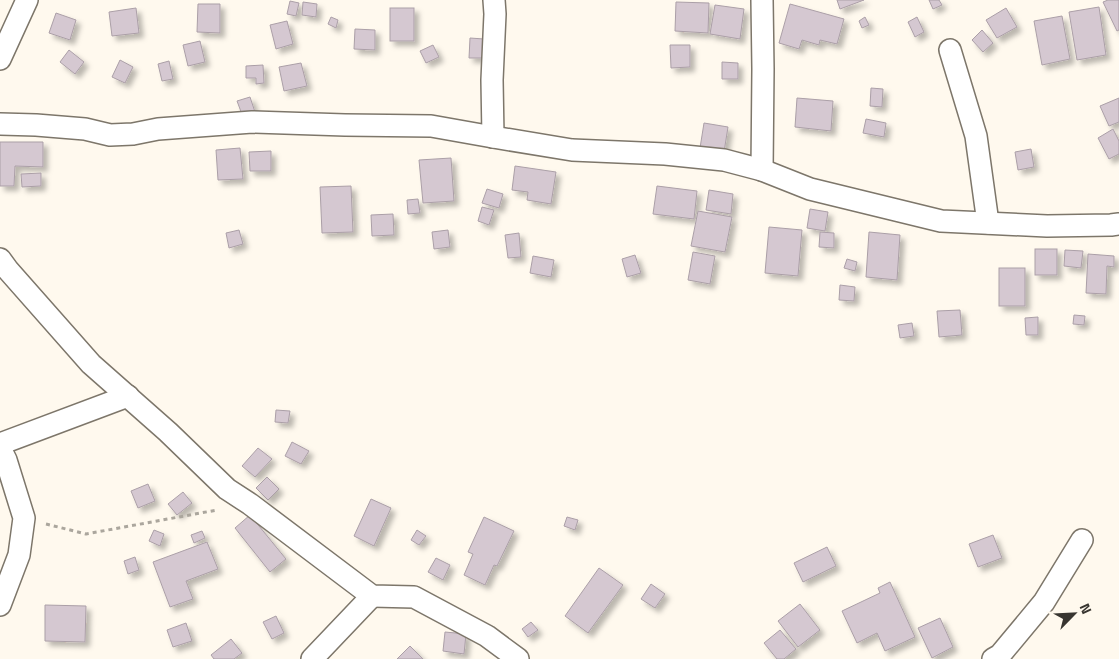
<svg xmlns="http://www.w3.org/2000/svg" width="1119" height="659" font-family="'Titillium Web',sans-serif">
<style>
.building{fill:#d5c8d1;stroke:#ab9fa7;filter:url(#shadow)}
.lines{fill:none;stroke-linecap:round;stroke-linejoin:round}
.street-casing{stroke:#7d766a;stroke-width:24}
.path{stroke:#aba69d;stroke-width:3;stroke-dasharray:4 4;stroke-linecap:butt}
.street{stroke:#fff;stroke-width:21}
</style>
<defs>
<filter id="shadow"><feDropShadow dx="4.5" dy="4.5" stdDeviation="2.5" flood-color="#0004"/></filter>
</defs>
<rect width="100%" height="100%" fill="#fff9ee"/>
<g class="building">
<polygon points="837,0 864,0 840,9"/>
<polygon points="929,0 939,0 942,5 933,9"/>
<polygon points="1108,0 1119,0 1119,30 1117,31 1103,2"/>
<polygon points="290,1 299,3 296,16 287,14"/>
<polygon points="303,2 317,4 316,17 302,15"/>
<polygon points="676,2 709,3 708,33 675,31"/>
<polygon points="198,4 220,4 220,33 197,32"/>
<polygon points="790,4 844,19 837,44 820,40 819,45 802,40 799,49 779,43"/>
<polygon points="715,5 744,9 740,39 710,34"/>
<polygon points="1099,7 1106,55 1077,60 1069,12"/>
<polygon points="136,8 139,33 112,36 109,12"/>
<rect x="390" y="8" width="24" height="33"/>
<polygon points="1006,8 1017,27 997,38 986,20"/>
<polygon points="56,13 76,20 70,40 49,33"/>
<polygon points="1062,16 1070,59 1042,65 1034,21"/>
<polygon points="331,17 338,20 336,28 328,24"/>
<polygon points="865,17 869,25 862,28 859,21"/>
<polygon points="917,17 924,32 915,37 908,22"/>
<polygon points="287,21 293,44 276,49 270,25"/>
<polygon points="355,29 375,30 375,50 354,49"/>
<polygon points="982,30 993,43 983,52 972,40"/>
<polygon points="470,38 484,39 483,58 469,58"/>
<polygon points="200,41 205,62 188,66 183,45"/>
<polygon points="433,45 439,57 426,63 420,51"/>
<polygon points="670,45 690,45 690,67 671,68"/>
<polygon points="69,50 84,62 75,74 60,62"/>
<polygon points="120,60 133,67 125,83 112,77"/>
<polygon points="169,61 173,79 162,81 158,64"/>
<polygon points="722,62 738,63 738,79 722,79"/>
<polygon points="301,63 307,86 284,91 279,67"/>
<polygon points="263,65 264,83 256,84 256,78 246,78 246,66"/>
<polygon points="871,88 883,89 882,107 870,106"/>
<polygon points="250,97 255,112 243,117 237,101"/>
<polygon points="797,98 833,101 831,131 795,127"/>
<polygon points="1119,98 1119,122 1109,126 1100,106"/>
<polygon points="866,119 886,123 884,137 863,133"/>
<polygon points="704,123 728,127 724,152 700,148"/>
<polygon points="1113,129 1119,141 1119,154 1109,159 1098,138"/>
<polygon points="0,142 43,142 43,167 15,166 14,186 0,186"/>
<polygon points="240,148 243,179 218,180 216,150"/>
<polygon points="1031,149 1034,167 1018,170 1015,152"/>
<polygon points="271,151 271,171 250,171 249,152"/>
<polygon points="451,158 454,201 423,203 419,160"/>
<polygon points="515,166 556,172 551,204 527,200 528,192 512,190"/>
<polygon points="41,173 41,186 22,187 21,174"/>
<polygon points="351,186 353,232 322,233 320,187"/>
<polygon points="657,186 697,191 694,219 653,214"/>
<polygon points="487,189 503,194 499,208 482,203"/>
<polygon points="709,190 733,194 731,214 706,210"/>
<polygon points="418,199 420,213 408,214 407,200"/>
<polygon points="482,207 494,210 489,225 478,221"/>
<polygon points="810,209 828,212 825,231 807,228"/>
<polygon points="698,211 732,217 725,252 691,246"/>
<polygon points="393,214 394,235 372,236 371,215"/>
<polygon points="769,227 802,230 798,276 765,273"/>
<polygon points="239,230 243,244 229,248 226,233"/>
<polygon points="448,230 450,247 434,249 432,232"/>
<polygon points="820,232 834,233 834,248 819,247"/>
<polygon points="869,232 900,235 897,280 866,277"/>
<polygon points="519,233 521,257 508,258 505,235"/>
<rect x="1035" y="249" width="22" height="26"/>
<polygon points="1065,250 1083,251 1081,268 1064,266"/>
<polygon points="693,252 715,256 710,284 688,280"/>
<polygon points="1088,254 1114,256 1114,267 1107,266 1106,294 1086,293"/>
<polygon points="635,255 641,273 627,277 622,259"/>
<polygon points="533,256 554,260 551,277 530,273"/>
<polygon points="847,259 857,262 855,271 844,268"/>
<rect x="999" y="268" width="26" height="38"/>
<polygon points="840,285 855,287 854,301 839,300"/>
<polygon points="960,310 962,335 939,337 937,311"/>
<polygon points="1074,315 1085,316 1084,325 1073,324"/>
<polygon points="1038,317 1038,335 1026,335 1025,318"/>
<polygon points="912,323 914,336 900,338 898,325"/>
<polygon points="276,410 290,411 288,423 275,422"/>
<polygon points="292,442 309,451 301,464 285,456"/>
<polygon points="258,448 272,459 255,477 242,466"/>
<polygon points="267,477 279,489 268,500 256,488"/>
<polygon points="148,484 155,501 138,508 131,491"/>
<polygon points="183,492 192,503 177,515 168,504"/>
<polygon points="371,499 391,508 374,546 354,536"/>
<polygon points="250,515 286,559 270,572 235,528"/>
<polygon points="484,517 514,531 497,566 494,565 485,585 464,575 473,554 468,552"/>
<polygon points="567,517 578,520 575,530 564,526"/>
<polygon points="154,530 164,534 160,546 149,541"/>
<polygon points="417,530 426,536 419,545 411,540"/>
<polygon points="202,531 205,538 194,543 191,535"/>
<polygon points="993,535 1002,558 978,567 969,544"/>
<polygon points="207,542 218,569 186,581 193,599 170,607 153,562"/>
<polygon points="827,547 836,566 803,582 794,563"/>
<polygon points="135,557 139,570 128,574 124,561"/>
<polygon points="436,558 450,565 443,580 428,572"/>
<polygon points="599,568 623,585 588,633 565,616"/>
<polygon points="890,582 915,637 885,651 877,633 857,643 842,611 880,593 878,588"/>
<polygon points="651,584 665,594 655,608 641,599"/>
<polygon points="800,604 820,630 798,647 778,621"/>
<polygon points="45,605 86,606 85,642 45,641"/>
<polygon points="276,616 284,633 272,639 263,622"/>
<polygon points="940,618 953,647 932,658 918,628"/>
<polygon points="531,622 538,630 528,637 522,629"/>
<polygon points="186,623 192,641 173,647 167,630"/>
<polygon points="780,630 796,649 784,659 777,659 764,643"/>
<polygon points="445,632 466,634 464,654 443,651"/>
<polygon points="231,639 242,653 234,659 214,659 211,655"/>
<polygon points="410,646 423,659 397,659"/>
</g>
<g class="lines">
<defs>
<g id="street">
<polyline points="950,50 976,136 988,223"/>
<polyline points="0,59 27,0"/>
<polyline points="0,124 36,125 85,129 110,135 133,134 158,129 252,122 345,125 431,126 493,137 572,150 665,154 724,160 762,170 810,189 941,221 1047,226 1111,225 1119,224"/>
<polyline points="493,137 492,80 495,14 494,0"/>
<polyline points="762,170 763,69 762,0"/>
<polyline points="0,259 8,270 91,364 168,432 227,489 250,504 372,596 414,597 487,636 518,659"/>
<polyline points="0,444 128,396"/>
<polyline points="0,448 6,460 24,518 19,555 0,605"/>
<polyline points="312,659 372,596"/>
<polyline points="993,659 1000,655 1044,602 1082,540"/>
</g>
</defs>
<use href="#street" class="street-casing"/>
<polyline class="path" points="46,524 86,534 217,510"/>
<use href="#street" class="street"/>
</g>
<g transform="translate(1074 614) rotate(66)" stroke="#fff9ee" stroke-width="4" paint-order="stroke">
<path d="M0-4L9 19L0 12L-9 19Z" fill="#383530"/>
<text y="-8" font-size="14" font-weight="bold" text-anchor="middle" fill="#383530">N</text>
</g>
</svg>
